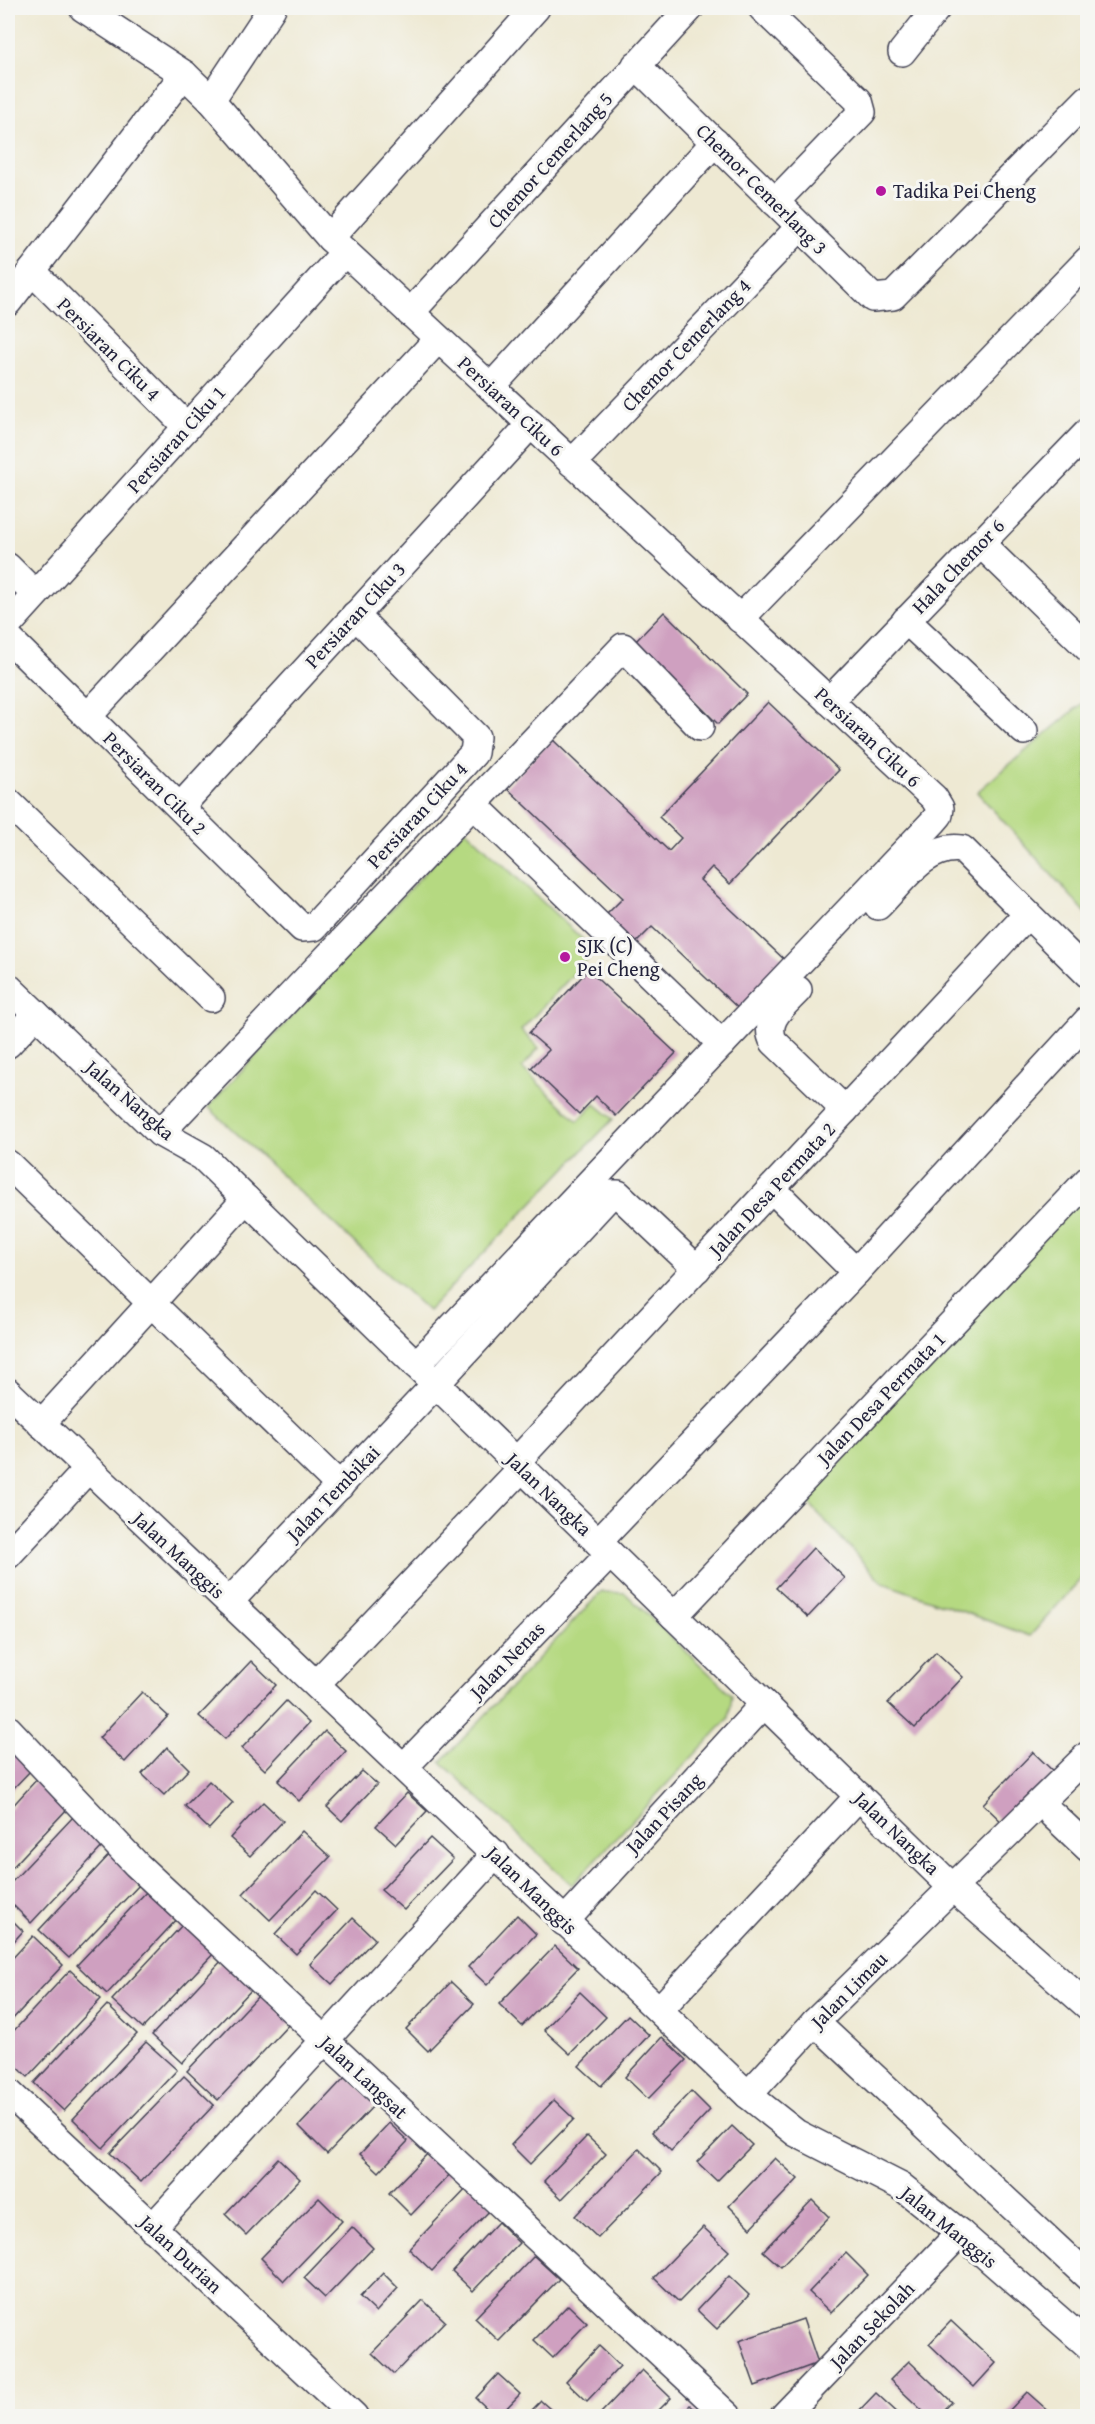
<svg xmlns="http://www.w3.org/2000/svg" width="1095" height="2424" font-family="'Gentium Book Plus',serif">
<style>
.green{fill:#b5d981;stroke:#6c7e5e;stroke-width:1.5}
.building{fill:#cfa0c0}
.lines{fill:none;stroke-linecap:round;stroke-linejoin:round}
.minor-casing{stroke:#414052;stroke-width:30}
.minor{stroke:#fff;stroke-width:27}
.poi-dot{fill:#b5179e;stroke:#f6f6f2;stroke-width:2}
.labels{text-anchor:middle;stroke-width:6;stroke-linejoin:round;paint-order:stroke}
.street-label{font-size:20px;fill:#22223b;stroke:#f6f6f2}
.poi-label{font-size:20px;fill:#22223b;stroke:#f6f6f2;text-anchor:start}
</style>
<rect width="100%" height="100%" fill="#f6f6f2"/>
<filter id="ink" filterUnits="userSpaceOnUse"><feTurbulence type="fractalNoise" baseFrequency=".0167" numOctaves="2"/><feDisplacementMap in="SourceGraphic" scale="12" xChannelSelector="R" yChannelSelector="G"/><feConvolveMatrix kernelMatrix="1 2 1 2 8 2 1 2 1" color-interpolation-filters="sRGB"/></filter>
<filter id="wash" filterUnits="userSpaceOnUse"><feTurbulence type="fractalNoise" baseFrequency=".008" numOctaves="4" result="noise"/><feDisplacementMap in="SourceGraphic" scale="24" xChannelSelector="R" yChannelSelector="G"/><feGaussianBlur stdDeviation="1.35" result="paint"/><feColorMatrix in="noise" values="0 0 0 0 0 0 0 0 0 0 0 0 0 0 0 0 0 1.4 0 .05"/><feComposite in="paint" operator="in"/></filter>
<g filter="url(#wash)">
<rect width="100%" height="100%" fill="#eee9d3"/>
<g class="green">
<polygon points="1087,699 1087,914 977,792"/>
<polygon points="465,829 595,951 521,1030 539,1048 522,1068 578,1121 595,1104 613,1119 428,1311 208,1107"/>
<polygon points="1087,1180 1087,1572 1030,1636 881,1582 798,1491"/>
<polygon points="601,1592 625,1593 732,1695 729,1718 572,1885 441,1762"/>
</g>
<g id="blocks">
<g class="building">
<polygon points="664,612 747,694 718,724 635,642"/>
<polygon points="768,702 839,770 730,884 712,867 700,880 788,963 742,1012 652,927 626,953 597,924 623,898 506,787 552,739 669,851 681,838 659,817"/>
<polygon points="588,970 676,1053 616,1116 596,1096 579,1114 531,1068 549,1050 529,1033"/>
<polygon points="813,1548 845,1578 808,1617 776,1588"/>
<polygon points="936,1652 963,1677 915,1728 888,1703"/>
<polygon points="251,1661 276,1685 225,1739 199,1716"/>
<polygon points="142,1692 168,1716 125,1762 99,1738"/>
<polygon points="286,1701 309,1723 265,1770 242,1748"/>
<polygon points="325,1731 346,1751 299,1801 278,1781"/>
<polygon points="8,1746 32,1769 8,1794"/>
<polygon points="167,1747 189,1769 164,1795 142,1774"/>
<polygon points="1033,1752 1055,1773 1005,1825 983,1804"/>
<polygon points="362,1771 377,1784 342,1821 327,1807"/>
<polygon points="37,1779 68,1808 8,1872 8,1811"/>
<polygon points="209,1781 233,1803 209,1829 185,1806"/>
<polygon points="407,1793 427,1811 396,1844 376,1826"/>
<polygon points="263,1802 283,1821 250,1856 230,1838"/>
<polygon points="74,1816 104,1845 31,1923 8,1900 8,1886"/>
<polygon points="302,1831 330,1857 270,1920 243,1894"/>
<polygon points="430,1838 453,1859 404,1910 381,1890"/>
<polygon points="112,1852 143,1881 69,1958 39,1930"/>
<polygon points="150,1888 180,1916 107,1994 77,1965"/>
<polygon points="316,1890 337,1910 296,1954 275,1934"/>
<polygon points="517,1915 536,1934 487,1985 468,1967"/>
<polygon points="8,1916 23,1931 8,1948"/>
<polygon points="353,1918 375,1939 332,1984 310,1964"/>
<polygon points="185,1922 216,1951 143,2028 112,2000"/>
<polygon points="33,1936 63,1965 8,2024 8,1963"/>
<polygon points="555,1946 578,1968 522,2026 499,2004"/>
<polygon points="225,1957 255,1986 182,2063 152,2035"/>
<polygon points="70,1970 101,1999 28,2077 8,2058 8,2037"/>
<polygon points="451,1982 474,2004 428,2051 406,2029"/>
<polygon points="580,1992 606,2017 570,2054 544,2030"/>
<polygon points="261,1993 291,2022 218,2100 187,2071"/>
<polygon points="107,2005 137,2034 64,2111 34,2083"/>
<polygon points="628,2015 649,2035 601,2086 579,2066"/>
<polygon points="662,2037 686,2060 648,2099 625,2077"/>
<polygon points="146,2042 177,2070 103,2148 73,2119"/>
<polygon points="347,2075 376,2103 327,2154 299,2126"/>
<polygon points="184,2076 214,2105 141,2182 110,2153"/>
<polygon points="691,2091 710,2110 671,2151 652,2132"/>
<polygon points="554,2100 574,2119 530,2164 511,2145"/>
<polygon points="389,2123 408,2141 379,2172 360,2154"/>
<polygon points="732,2126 752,2145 717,2181 697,2162"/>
<polygon points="587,2136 606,2154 562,2199 544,2181"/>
<polygon points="433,2148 455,2169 411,2215 389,2193"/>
<polygon points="639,2149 662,2172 598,2238 575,2216"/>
<polygon points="278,2158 300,2179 246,2235 225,2214"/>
<polygon points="775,2158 798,2179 751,2228 729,2206"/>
<polygon points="470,2185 493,2207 432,2271 409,2249"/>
<polygon points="319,2198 342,2221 284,2281 261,2258"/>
<polygon points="812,2200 829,2217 781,2267 763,2251"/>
<polygon points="498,2222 519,2243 473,2291 452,2271"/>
<polygon points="352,2227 373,2248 325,2298 304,2278"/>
<polygon points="703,2227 729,2251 679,2302 654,2278"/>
<polygon points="846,2253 868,2275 831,2313 809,2292"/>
<polygon points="534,2256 559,2279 499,2341 475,2318"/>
<polygon points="383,2273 398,2288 376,2312 360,2297"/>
<polygon points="729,2276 749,2295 717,2329 697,2310"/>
<polygon points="423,2300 445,2321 394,2374 372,2353"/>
<polygon points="568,2305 587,2323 553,2358 534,2340"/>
<polygon points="803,2319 818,2363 755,2386 739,2341"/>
<polygon points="951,2321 996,2363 974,2387 929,2344"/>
<polygon points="599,2346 620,2366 587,2401 566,2381"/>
<polygon points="909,2361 952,2402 938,2416 928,2416 890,2380"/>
<polygon points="642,2370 671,2398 653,2416 604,2416 601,2413"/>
<polygon points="498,2374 520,2394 499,2416 495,2416 476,2398"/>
<polygon points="1027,2392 1054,2416 1004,2416"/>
<polygon points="876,2393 901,2416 854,2416"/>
<polygon points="541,2401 558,2416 526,2416"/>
<polygon points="690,2405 702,2416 679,2416"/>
</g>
</g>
</g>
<g filter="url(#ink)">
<use href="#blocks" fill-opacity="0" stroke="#414052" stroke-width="1.5"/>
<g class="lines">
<defs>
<g id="minor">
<polyline points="83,8 184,74 211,100 330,238 934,798 940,808 939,815 933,822 416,1365"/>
<polyline points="762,8 859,101 862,112 775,202"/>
<polyline points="902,52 937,8"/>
<polyline points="636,65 873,298 893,296 1088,99"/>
<polyline points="211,100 272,8"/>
<polyline points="330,238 536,8"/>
<polyline points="32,271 187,427"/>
<polyline points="8,302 184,74"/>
<polyline points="410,313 690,8"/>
<polyline points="491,387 715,142"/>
<polyline points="572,463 800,227"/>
<polyline points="980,543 1088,648"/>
<polyline points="8,567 35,594"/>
<polyline points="740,619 1088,260"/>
<polyline points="906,620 1024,731"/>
<polyline points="8,625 345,252"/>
<polyline points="8,638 302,928 314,927 474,753 476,737 355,615"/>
<polyline points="829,701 1088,432"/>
<polyline points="88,716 438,339"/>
<polyline points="8,802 211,998"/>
<polyline points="474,805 722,1044"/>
<polyline points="180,807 531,424"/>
<path d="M878,906C901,883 926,843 962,849L1088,974"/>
<polyline points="8,987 160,1133 203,1157 952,1887 1088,2006"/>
<path d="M798,990C784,1005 762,1021 774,1042L845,1110"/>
<polyline points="8,1044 36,1014"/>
<polyline points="160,1133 623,647 700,727"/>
<polyline points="8,1164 340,1486"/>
<polyline points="773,1190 856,1272 1088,1020"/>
<polyline points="8,1392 748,2095 796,2133 902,2187 960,2233 1088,2345"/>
<polyline points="41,1424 246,1199"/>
<polyline points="516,1462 1027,915"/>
<polyline points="598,1542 856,1272"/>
<polyline points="8,1555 88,1469"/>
<polyline points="229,1602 436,1384 611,1194 618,1194 697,1269"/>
<polyline points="674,1616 1088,1180"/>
<polyline points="316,1684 522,1468"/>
<polyline points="8,1729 136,1864 728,2416"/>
<polyline points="404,1767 610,1554"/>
<polyline points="1053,1815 1088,1848"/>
<polyline points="564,1922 764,1704"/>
<polyline points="659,2010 859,1796"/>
<polyline points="815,2022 1088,2277"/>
<polyline points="8,2092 354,2416"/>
<polyline points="748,2095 815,2022 1088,1755"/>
<polyline points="152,2228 496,1854"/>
<polyline points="784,2416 960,2233"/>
</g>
</defs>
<use href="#minor" class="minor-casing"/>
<use href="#minor" class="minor"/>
</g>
</g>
<g class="poi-dot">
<circle cx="881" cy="191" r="6"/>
<circle cx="565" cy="957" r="6"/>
</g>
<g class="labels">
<g class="street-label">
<text transform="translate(550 160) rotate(-48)" y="7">Chemor Cemerlang 5</text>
<text transform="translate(762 189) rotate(45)" y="7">Chemor Cemerlang 3</text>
<text transform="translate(686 345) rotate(-46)" y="7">Chemor Cemerlang 4</text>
<text transform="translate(109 349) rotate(45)" y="7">Persiaran Ciku 4</text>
<text transform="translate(511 406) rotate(43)" y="7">Persiaran Ciku 6</text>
<text transform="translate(176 439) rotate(-48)" y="7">Persiaran Ciku 1</text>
<text transform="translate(958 566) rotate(-46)" y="7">Hala Chemor 6</text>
<text transform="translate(355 615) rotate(-47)" y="7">Persiaran Ciku 3</text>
<text transform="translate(868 737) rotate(43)" y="7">Persiaran Ciku 6</text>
<text transform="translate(155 783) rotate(45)" y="7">Persiaran Ciku 2</text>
<text transform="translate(417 815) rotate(-47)" y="7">Persiaran Ciku 4</text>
<text transform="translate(130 1100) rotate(41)" y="7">Jalan Nangka</text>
<text transform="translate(772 1189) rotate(-47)" y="7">Jalan Desa Permata 2</text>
<text transform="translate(881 1398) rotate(-46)" y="7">Jalan Desa Permata 1</text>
<text transform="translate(333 1493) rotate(-46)" y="7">Jalan Tembikai</text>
<text transform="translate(549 1494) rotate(44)" y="7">Jalan Nangka</text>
<text transform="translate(179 1555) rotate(43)" y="7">Jalan Manggis</text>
<text transform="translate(507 1660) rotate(-46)" y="7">Jalan Nenas</text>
<text transform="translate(664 1813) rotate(-47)" y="7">Jalan Pisang</text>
<text transform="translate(897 1833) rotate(44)" y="7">Jalan Nangka</text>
<text transform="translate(532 1890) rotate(44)" y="7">Jalan Manggis</text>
<text transform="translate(849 1990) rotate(-45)" y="7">Jalan Limau</text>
<text transform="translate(364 2077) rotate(43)" y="7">Jalan Langsat</text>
<text transform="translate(949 2227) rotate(39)" y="7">Jalan Manggis</text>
<text transform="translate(181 2254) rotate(43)" y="7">Jalan Durian</text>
<text transform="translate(872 2325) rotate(-46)" y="7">Jalan Sekolah</text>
</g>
<g class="poi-label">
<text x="893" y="198">Tadika Pei Cheng</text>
<text x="577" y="953">SJK (C)<tspan x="577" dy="23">Pei Cheng</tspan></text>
</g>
</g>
<rect width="1095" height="2424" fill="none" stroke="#f6f6f2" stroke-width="30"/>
</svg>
